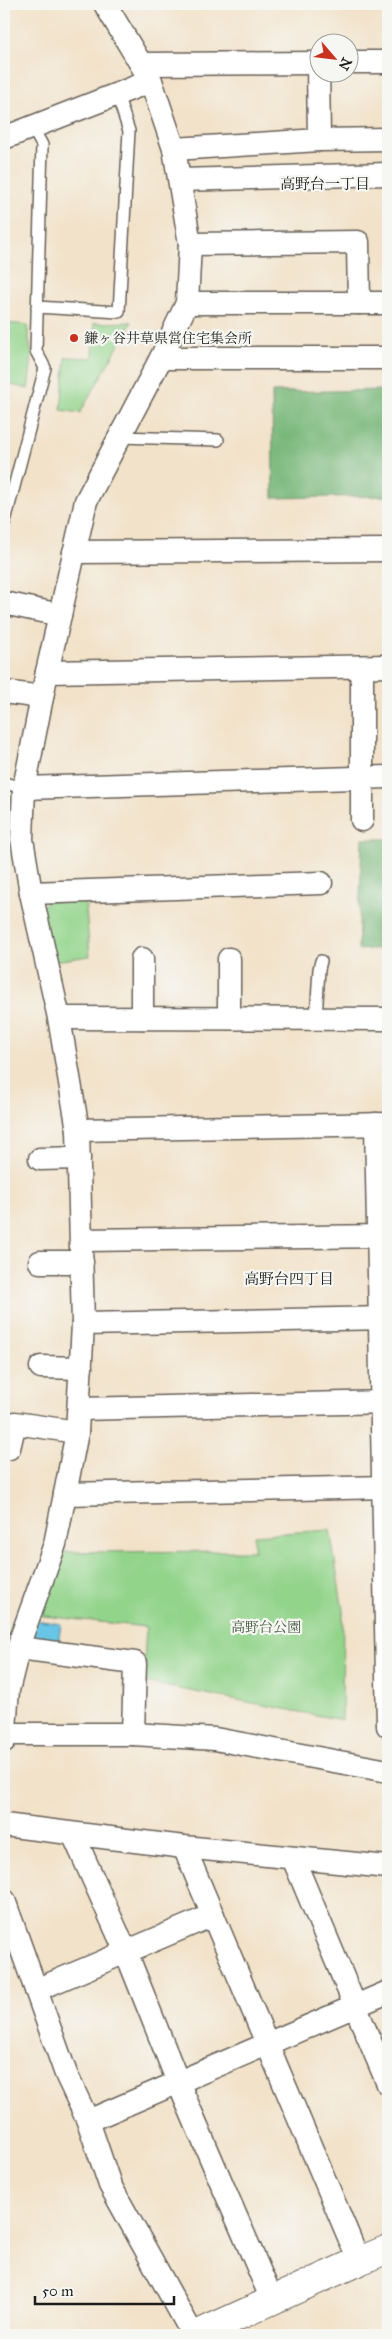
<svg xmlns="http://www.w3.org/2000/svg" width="392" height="2339" font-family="'IM FELL Great Primer','Noto Serif JP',serif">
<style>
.green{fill:#93d48b;stroke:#587854}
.forest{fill:#76b677;stroke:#49694a}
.water{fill:#68c5e6;stroke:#427081}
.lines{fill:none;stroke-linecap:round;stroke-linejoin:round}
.service-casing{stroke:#676159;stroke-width:14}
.minor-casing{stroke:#676159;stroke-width:25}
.tertiary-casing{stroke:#676159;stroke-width:30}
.service{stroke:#fff;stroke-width:11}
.minor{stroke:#fff;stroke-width:22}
.tertiary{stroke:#fff;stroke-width:28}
.poi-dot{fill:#c8321e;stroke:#f6f6f2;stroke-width:2}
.labels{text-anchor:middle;stroke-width:4.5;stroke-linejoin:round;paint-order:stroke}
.poi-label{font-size:14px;fill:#1c1c1c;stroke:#f6f6f2;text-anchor:start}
.park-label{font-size:14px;fill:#465c43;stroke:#f6f6f2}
.neighbourhood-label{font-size:15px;fill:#1c1c1c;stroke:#f6f6f2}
</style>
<rect width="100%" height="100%" fill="#f6f6f2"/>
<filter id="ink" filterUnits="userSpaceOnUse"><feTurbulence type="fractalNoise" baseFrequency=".02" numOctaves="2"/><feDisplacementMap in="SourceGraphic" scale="10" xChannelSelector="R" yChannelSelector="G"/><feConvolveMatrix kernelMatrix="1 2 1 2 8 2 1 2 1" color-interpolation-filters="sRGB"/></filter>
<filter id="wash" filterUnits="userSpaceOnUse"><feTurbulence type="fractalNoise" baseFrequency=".0096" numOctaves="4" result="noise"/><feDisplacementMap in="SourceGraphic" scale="20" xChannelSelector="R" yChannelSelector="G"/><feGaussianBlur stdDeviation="1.12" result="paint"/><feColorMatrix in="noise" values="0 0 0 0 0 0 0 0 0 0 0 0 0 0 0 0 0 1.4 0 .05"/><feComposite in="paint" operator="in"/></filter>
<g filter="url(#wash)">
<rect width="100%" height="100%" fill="#f2e2c9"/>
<g class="green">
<polygon points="132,322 80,413 61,410 66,357 93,358 94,323"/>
<polygon points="4,323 27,325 32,357 28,389 4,383"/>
<polygon points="85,899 90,956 54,961 41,908 47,901"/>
<polygon points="330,1530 343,1611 342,1720 143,1682 146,1627 35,1615 56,1558 64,1552 254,1551 254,1535"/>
</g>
<g class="forest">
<polygon points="388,390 388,496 273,498 272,392"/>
<polygon points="362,839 388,839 388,948 358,950"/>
</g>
<polygon class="water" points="36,1620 61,1624 58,1645 36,1644 29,1635"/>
</g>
<g filter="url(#ink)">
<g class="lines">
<defs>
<g id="service">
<polyline points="37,307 119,312 129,131 117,94"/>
<polyline points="120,437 218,440"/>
<polyline points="4,525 45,368 36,351 42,145 32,127"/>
<polyline points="4,783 24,788"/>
<polyline points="316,1019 319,969 321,961"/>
</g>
<g id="minor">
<polyline points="350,62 388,62"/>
<polyline points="318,63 319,140"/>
<polyline points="142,64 320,63"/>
<polyline points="4,138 151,81"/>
<polyline points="174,149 319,140 388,139"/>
<polyline points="180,180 388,174"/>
<polyline points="190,244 358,242 359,303"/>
<polyline points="187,303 388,303"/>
<polyline points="161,358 388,358"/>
<polyline points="74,552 388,550"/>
<polyline points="4,603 60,615"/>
<polyline points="362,667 362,820"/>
<polyline points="47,672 388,666"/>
<polyline points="4,692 42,697"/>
<polyline points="24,788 388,777"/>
<polyline points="31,893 321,883"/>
<polyline points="59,1018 388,1019"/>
<polyline points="142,1018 142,959"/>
<polyline points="229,1018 229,959"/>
<polyline points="376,1124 388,1726"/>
<polyline points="78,1130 388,1124"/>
<polyline points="40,1159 79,1158"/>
<polyline points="82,1240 388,1236"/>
<polyline points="40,1262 82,1262"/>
<polyline points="83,1324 388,1318"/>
<polyline points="41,1367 81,1368"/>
<polyline points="79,1409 388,1402"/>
<polyline points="9,1448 15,1423 77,1432"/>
<polyline points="65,1494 388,1487"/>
<polyline points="19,1648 135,1663 133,1734"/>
<polyline points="4,1734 133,1734 215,1739 388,1771"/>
<polyline points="4,1741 8,1690 21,1638 55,1544 65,1494 77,1432 83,1324 78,1130 59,1018 31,893 22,839 24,788 47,672 86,501 161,358 187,303 190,244 174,149 151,81 105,4"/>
<polyline points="4,1825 184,1847 388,1867"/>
<polyline points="73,1834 126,1952 178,2082 272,2300"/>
<polyline points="184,1847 359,2261"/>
<polyline points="293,1858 388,2084"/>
<polyline points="4,1900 66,2074 88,2121 110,2185 193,2335"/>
<polyline points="36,1990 213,1915"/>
<polyline points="88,2121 388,1992"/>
</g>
<polyline id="tertiary" points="196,2335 359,2261 388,2249"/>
</defs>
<use href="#service" class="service-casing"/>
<use href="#minor" class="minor-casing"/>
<use href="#tertiary" class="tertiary-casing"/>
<use href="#service" class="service"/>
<use href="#minor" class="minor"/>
<use href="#tertiary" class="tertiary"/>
</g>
</g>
<circle class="poi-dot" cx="74" cy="338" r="5"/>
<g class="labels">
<g class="poi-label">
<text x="84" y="343">鎌ヶ谷井草県営住宅集会所</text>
</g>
<g class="park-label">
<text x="266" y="1632">高野台公園</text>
</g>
<g class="neighbourhood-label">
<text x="325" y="189">高野台一丁目</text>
<text x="289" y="1284">高野台四丁目</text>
</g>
</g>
<rect width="392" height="2339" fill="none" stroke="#f6f6f2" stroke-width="20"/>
<g transform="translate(334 58) rotate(118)"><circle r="24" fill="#f6f6f2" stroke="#9f9f9c"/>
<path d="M0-4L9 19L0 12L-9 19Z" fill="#c8321e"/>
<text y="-8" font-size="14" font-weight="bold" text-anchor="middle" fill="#1c1c1c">N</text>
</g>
<path d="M35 2296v8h139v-8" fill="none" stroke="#1c1c1c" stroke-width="2.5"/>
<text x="42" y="2296" font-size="15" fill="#1c1c1c" stroke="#f6f6f2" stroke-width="4" paint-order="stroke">50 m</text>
</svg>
